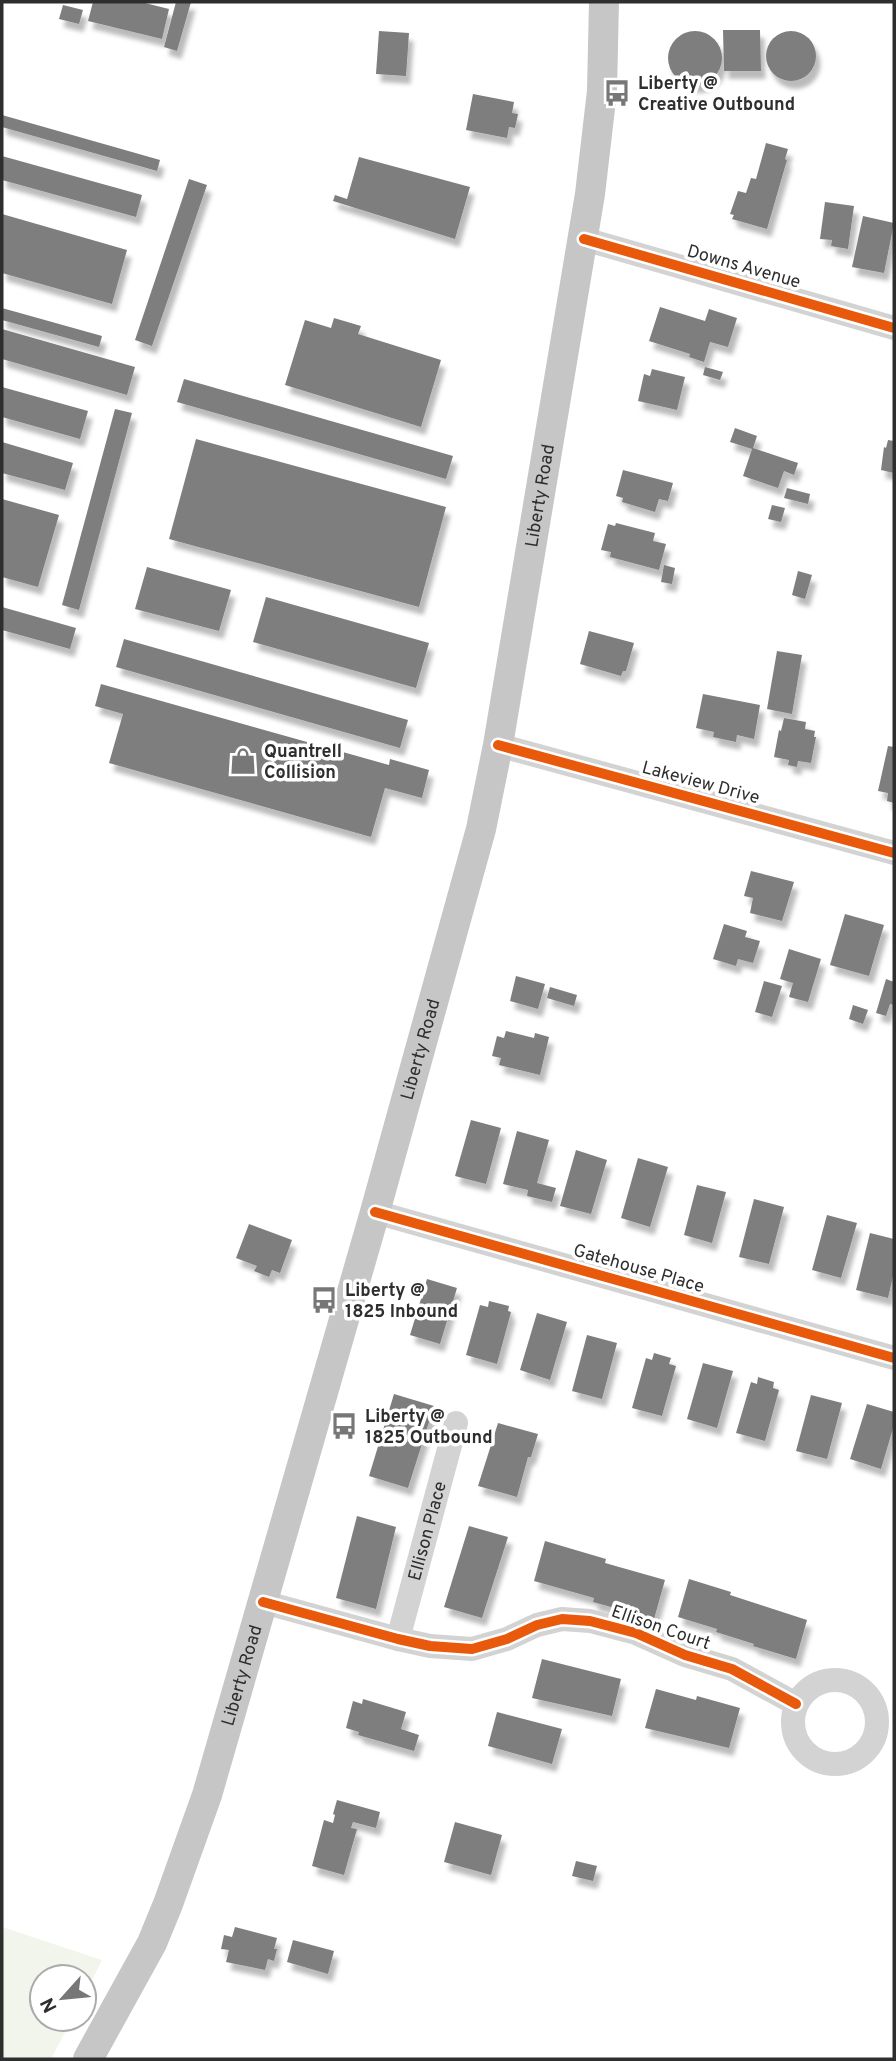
<svg xmlns="http://www.w3.org/2000/svg" width="896" height="2061" font-family="Overpass,sans-serif">
<style>
.green{fill:#f1f5eb}
.building{fill:#7e7e7e;filter:url(#shadow)}
.lines{fill:none;stroke-linecap:round;stroke-linejoin:round}
.minor{stroke:#d3d3d3;stroke-width:24}
.major{stroke:#c6c6c6;stroke-width:30}
.cycleway-casing{stroke:#fff;stroke-width:15}
.cycleway{stroke:#e8590c;stroke-width:10}
.labels{text-anchor:middle;stroke-width:7;stroke-linejoin:round;paint-order:stroke}
.poi-label{font-size:18px;font-weight:bold;fill:#2e2e2e;stroke:#fff;text-anchor:start}
.street-label{font-size:18px;fill:#2e2e2e;stroke:#fff}
</style>
<defs>
<filter id="shadow"><feDropShadow dx="4.5" dy="8" stdDeviation="2" flood-color="#0004"/></filter>
</defs>
<rect width="100%" height="100%" fill="#fff"/>
<polygon class="green" points="2,1927 102,1960 84,1996 84,1977 42,1977 42,2019 72,2019 51,2059 2,2059"/>
<g class="building">
<polygon points="93,2 141,2 169,9 162,39 88,21"/>
<polygon points="176,2 191,2 177,51 164,47"/>
<polygon points="63,5 83,10 79,24 59,19"/>
<polygon points="723,30 760,30 761,71 724,71"/>
<circle cx="791" cy="56" r="25"/>
<polygon points="379,31 409,33 406,76 376,74"/>
<circle cx="695" cy="58" r="27"/>
<polygon points="473,94 514,102 512,113 518,114 515,128 509,127 507,138 466,130"/>
<polygon points="2,115 160,160 157,171 2,127"/>
<polygon points="766,143 788,149 785,159 787,160 767,229 732,219 734,215 730,214 738,191 746,193 751,178 756,179"/>
<polygon points="2,156 142,195 136,217 2,180"/>
<polygon points="359,157 470,187 455,239 333,201 335,195 347,199"/>
<polygon points="189,179 207,185 152,346 135,340"/>
<polygon points="825,202 854,206 848,249 831,246 832,240 820,239"/>
<polygon points="2,214 127,250 112,304 2,273"/>
<polygon points="863,216 894,223 884,273 852,267"/>
<polygon points="660,307 705,321 709,309 737,318 728,347 710,342 704,362 689,357 690,354 649,341"/>
<polygon points="2,308 102,336 99,347 2,320"/>
<polygon points="334,318 361,326 358,334 441,360 421,427 285,385 305,320 331,328"/>
<polygon points="2,329 135,367 127,395 2,359"/>
<polygon points="705,367 723,372 720,380 703,375"/>
<polygon points="652,369 685,377 677,410 638,401 644,374 650,376"/>
<polygon points="184,379 453,456 446,479 177,402"/>
<polygon points="2,387 88,411 80,439 2,417"/>
<polygon points="115,409 132,413 79,610 62,605"/>
<polygon points="735,428 757,436 753,448 798,463 794,475 784,471 778,488 743,476 752,449 730,442"/>
<polygon points="196,439 446,507 419,607 169,539"/>
<polygon points="888,440 894,441 894,473 881,470 884,447 886,448"/>
<polygon points="2,442 73,463 65,490 2,473"/>
<polygon points="623,470 673,483 668,501 659,499 655,512 622,502 623,498 616,496"/>
<polygon points="787,488 810,494 808,504 784,498"/>
<polygon points="2,499 59,515 38,587 2,577"/>
<polygon points="772,505 785,508 781,522 768,519"/>
<polygon points="616,523 655,533 653,541 666,544 659,570 610,557 611,552 601,550 608,524 615,526"/>
<polygon points="664,565 675,568 672,584 661,582"/>
<polygon points="147,567 231,590 219,631 135,609"/>
<polygon points="798,571 812,575 805,599 792,595"/>
<polygon points="266,597 429,643 416,688 253,642"/>
<polygon points="2,607 76,628 70,649 2,630"/>
<polygon points="589,631 634,643 626,671 623,671 621,676 580,664"/>
<polygon points="124,639 408,720 400,748 116,667"/>
<polygon points="777,651 802,655 792,714 767,709"/>
<polygon points="101,684 389,765 390,759 429,770 422,798 385,788 371,837 109,763 123,714 95,706"/>
<polygon points="703,694 760,705 754,739 737,735 736,742 713,737 714,732 696,728"/>
<polygon points="784,718 806,722 805,729 815,731 814,737 816,737 811,763 798,761 797,767 788,765 789,760 774,757 779,730 781,731"/>
<polygon points="888,746 894,747 894,803 887,801 888,793 878,791"/>
<polygon points="751,871 794,882 782,921 750,913 753,898 744,896"/>
<polygon points="845,914 884,925 869,976 830,965"/>
<polygon points="724,924 747,931 745,937 760,941 753,963 738,959 736,966 713,959"/>
<polygon points="789,949 821,959 808,1002 789,997 793,983 780,979"/>
<polygon points="516,976 545,984 538,1009 510,1001"/>
<polygon points="886,979 894,982 894,1005 890,1004 886,1016 876,1013"/>
<polygon points="764,981 782,986 772,1017 755,1012"/>
<polygon points="550,987 577,995 574,1006 547,998"/>
<polygon points="853,1005 868,1010 863,1024 849,1019"/>
<polygon points="506,1031 534,1038 535,1033 549,1037 540,1075 499,1065 501,1058 492,1056 497,1036 504,1038"/>
<polygon points="471,1120 501,1128 486,1184 455,1176"/>
<polygon points="517,1131 549,1140 537,1183 556,1188 552,1202 527,1196 528,1190 503,1184"/>
<polygon points="576,1150 607,1160 591,1214 560,1206"/>
<polygon points="638,1158 668,1167 650,1227 621,1218"/>
<polygon points="697,1185 726,1192 712,1243 684,1235"/>
<polygon points="754,1199 784,1207 769,1264 739,1257"/>
<polygon points="827,1215 857,1223 841,1278 812,1270"/>
<polygon points="249,1224 292,1240 280,1273 272,1270 269,1277 254,1271 257,1266 236,1258"/>
<polygon points="870,1233 894,1239 894,1272 888,1298 856,1290"/>
<polygon points="427,1279 457,1288 440,1344 410,1335"/>
<polygon points="489,1301 509,1306 508,1311 511,1312 497,1364 466,1355 480,1305 488,1307"/>
<polygon points="537,1313 567,1322 550,1380 520,1370"/>
<polygon points="587,1335 617,1343 602,1399 572,1391"/>
<polygon points="654,1353 671,1358 669,1364 676,1366 662,1416 632,1408 646,1358 652,1360"/>
<polygon points="703,1363 733,1371 717,1428 687,1419"/>
<polygon points="758,1377 774,1382 773,1388 779,1390 765,1441 736,1433 751,1382 757,1384"/>
<polygon points="394,1394 434,1406 408,1488 369,1476"/>
<polygon points="811,1395 842,1403 827,1459 796,1451"/>
<polygon points="867,1404 894,1412 894,1425 881,1469 850,1459"/>
<polygon points="498,1423 538,1434 531,1457 528,1457 517,1497 478,1486"/>
<polygon points="357,1516 396,1527 376,1609 336,1598"/>
<polygon points="469,1526 508,1537 482,1618 444,1607"/>
<polygon points="545,1541 606,1559 605,1563 665,1580 654,1619 593,1602 594,1598 534,1581"/>
<polygon points="689,1579 731,1592 730,1595 807,1620 796,1659 753,1646 754,1644 716,1632 717,1629 678,1617"/>
<polygon points="542,1659 621,1679 612,1716 532,1698"/>
<polygon points="656,1689 696,1700 697,1696 740,1708 729,1748 645,1728"/>
<polygon points="363,1699 406,1712 401,1729 419,1735 414,1751 358,1735 359,1732 346,1728 353,1701 362,1704"/>
<polygon points="497,1712 562,1729 552,1764 488,1746"/>
<polygon points="337,1800 380,1812 376,1828 353,1822 351,1828 357,1829 344,1875 312,1866 324,1820 333,1823 335,1815 333,1814"/>
<polygon points="455,1822 502,1835 491,1875 444,1862"/>
<polygon points="576,1861 597,1866 593,1881 572,1876"/>
<polygon points="235,1927 277,1938 274,1949 277,1949 274,1961 268,1959 265,1970 226,1962 229,1950 221,1949 224,1935 232,1937"/>
<polygon points="293,1940 334,1951 328,1974 287,1962"/>
</g>
<g class="lines">
<g class="minor">
<polyline points="584,239 894,328"/>
<polyline points="498,745 894,853"/>
<polyline points="375,1212 894,1358"/>
<polyline points="263,1602 398,1639 430,1646 472,1649 507,1639 537,1625 562,1619 590,1621 636,1633 685,1655 732,1669 796,1704"/>
<path id="s1" d="M398,1639L456,1423"/>
<circle cx="835" cy="1722" r="42"/>
</g>
<path class="major" id="s2" d="M88,2059L152,1943L168,1904L207,1795L375,1212L481,829L498,745L590,194L602,91L604,2"/>
<defs>
<g id="cycleway">
<polyline points="584,239 894,328"/>
<polyline points="498,745 894,853"/>
<polyline points="375,1212 894,1358"/>
<polyline points="263,1602 398,1639 430,1646 472,1649 507,1639 537,1625 562,1619 590,1621 636,1633 685,1655 732,1669 796,1704"/>
</g>
</defs>
<use href="#cycleway" class="cycleway-casing"/>
<use href="#cycleway" class="cycleway"/>
</g>
<defs>
<symbol id="bus-bare" viewBox="-9 -9 18 18"><path d="M-5-6H5V4H4V6H2V4H-2V6H-4V4H-5ZM-3.5-4V0h7V-4ZM-3.5 1.2v1.5H-2V1.2ZM2 1.2v1.5H3.5V1.2Z" fill="#777" stroke="#fff" stroke-width="2.5" paint-order="stroke"/></symbol>
<symbol id="shop-bare" viewBox="-9 -9 18 18"><path d="M-5-2.5h2.3a2.7 3.5 0 0 1 5.4 0H5L5.5 6h-11ZM-1.5-2.5h3a1.5 2.3 0 0 0-3 0Z" fill="#777" stroke="#fff" stroke-width="2.5" paint-order="stroke"/></symbol>
</defs>
<g fill-rule="evenodd">
<use href="#bus-bare" x="598" y="74" width="38" height="38"/>
<use href="#shop-bare" x="224" y="742" width="38" height="38"/>
<use href="#bus-bare" x="305" y="1281" width="38" height="38"/>
<use href="#bus-bare" x="325" y="1407" width="38" height="38"/>
</g>
<g class="labels">
<g class="poi-label">
<text x="638" y="89">Liberty @<tspan x="638" dy="21">Creative Outbound</tspan></text>
<text x="264" y="757">Quantrell<tspan x="264" dy="21">Collision</tspan></text>
<text x="345" y="1296">Liberty @<tspan x="345" dy="21">1825 Inbound</tspan></text>
<text x="365" y="1422">Liberty @<tspan x="365" dy="21">1825 Outbound</tspan></text>
</g>
<g class="street-label">
<text transform="translate(744 266) rotate(16)" y="6">Downs Avenue</text>
<text dy="6" stroke="none"><textPath href="#s2" startOffset="1633">Liberty Road</textPath></text>
<text transform="translate(701 782) rotate(15)" y="6">Lakeview Drive</text>
<text dy="6" stroke="none"><textPath href="#s2" startOffset="1066">Liberty Road</textPath></text>
<text transform="translate(639 1268) rotate(16)" y="6">Gatehouse Place</text>
<text dy="6" stroke="none"><textPath href="#s1" startOffset="112">Ellison Place</textPath></text>
<text transform="translate(661 1627) rotate(19)" y="6">Ellison Court</text>
<text dy="6" stroke="none"><textPath href="#s2" startOffset="415">Liberty Road</textPath></text>
</g>
</g>
<rect width="896" height="2061" fill="none" stroke="#2e2e2e" stroke-width="7"/>
<g transform="translate(63 1998) rotate(243)"><circle r="33" fill="#ffffff" stroke="#ababab" stroke-width="2"/>
<path d="M0-5L12 26L0 18L-12 26Z" fill="#777777"/>
<text y="-10" font-size="19" font-weight="bold" text-anchor="middle" fill="#2e2e2e">N</text>
</g>
</svg>
